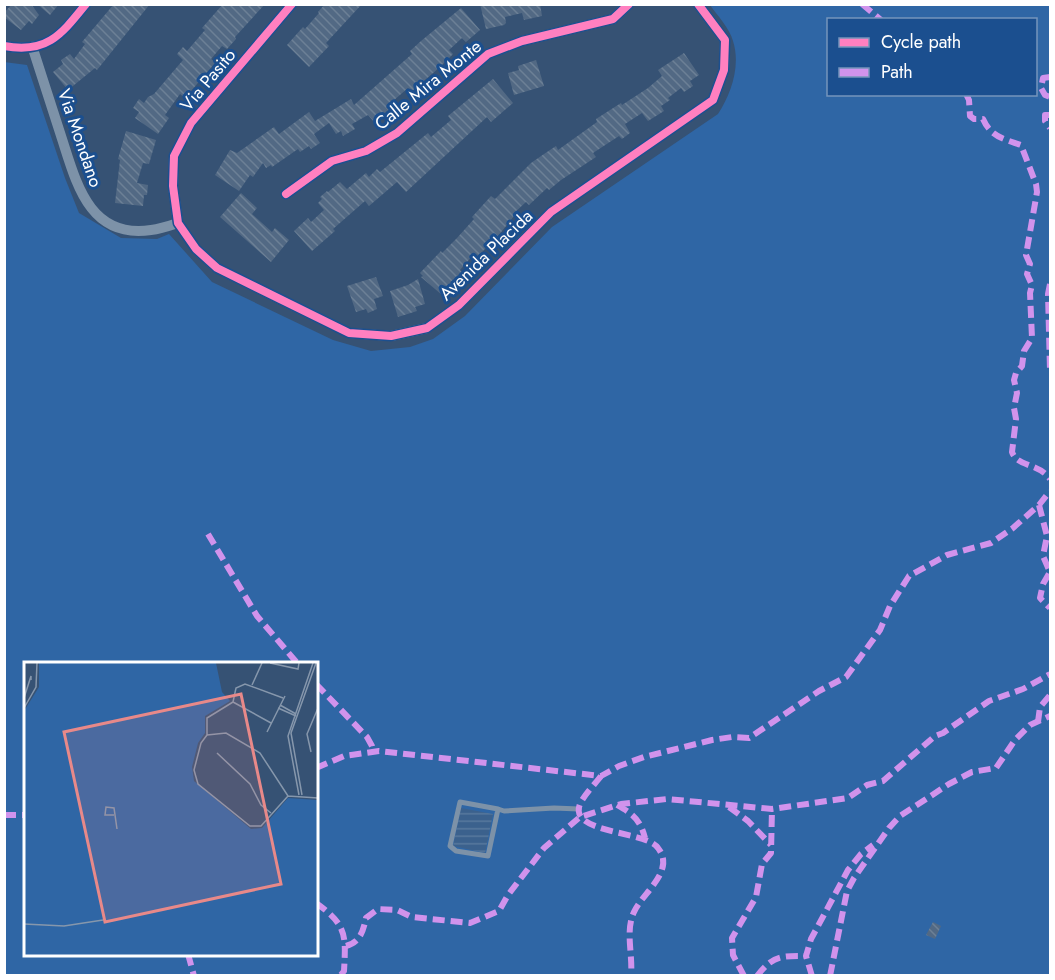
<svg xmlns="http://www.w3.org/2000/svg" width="1055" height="980" font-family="Jost,sans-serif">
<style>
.grass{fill:#2f66a5;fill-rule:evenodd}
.water{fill:url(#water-rules)}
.building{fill:url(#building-back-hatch)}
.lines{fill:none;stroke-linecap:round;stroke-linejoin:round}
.service{stroke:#7d92a8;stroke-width:5}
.minor{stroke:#7d92a8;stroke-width:10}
.quiet{stroke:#d193ec;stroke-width:6;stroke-dasharray:12 6;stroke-linecap:butt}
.cycleway-casing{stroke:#1b4f8f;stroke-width:11}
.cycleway{stroke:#ff80c0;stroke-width:8}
.labels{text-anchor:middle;stroke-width:6;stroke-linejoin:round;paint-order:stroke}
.street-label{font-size:18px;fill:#fff;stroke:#1b4f8f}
.inset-road{fill:none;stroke:#8697ac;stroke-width:1.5}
.view{fill:#e88989;fill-opacity:0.15;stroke:#e88989;stroke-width:3}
.inset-edge{fill:none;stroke:#fff;stroke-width:3}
</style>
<defs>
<pattern id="water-rules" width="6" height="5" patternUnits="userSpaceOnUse" patternTransform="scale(1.5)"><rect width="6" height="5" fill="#3b618d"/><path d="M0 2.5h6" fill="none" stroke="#58799e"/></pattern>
<pattern id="building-back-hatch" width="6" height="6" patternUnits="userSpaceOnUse" patternTransform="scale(1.5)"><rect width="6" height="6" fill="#526984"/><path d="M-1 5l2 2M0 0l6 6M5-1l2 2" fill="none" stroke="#6c8096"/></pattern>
</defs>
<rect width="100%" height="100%" fill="#365274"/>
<path class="grass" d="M710,5H1050V975L5,976L4,62L27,65L65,178L79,213L121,238L157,239L169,234L212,282L333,340L371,351L410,347L433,339L465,316L552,227L718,114C731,94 741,66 733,41C730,29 717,15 710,5ZM828,20H1036V94H828ZM26,664H316V954H26Z"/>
<polygon class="water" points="461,808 493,814 485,853 453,846"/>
<g class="building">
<polygon points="12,4 31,4 39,15 32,24 29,21 21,30 4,17 4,13"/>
<polygon points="37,4 59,4 50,15"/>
<polygon points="114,4 150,4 97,70 95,68 68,90 53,72 63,64 61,60 70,54 74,59 85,44 82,42"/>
<polygon points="223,4 265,4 235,37 236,39 227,49 222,46 211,59 215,63 185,98 180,94 165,115 169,118 158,134 135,118 139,112 133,108 139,99 144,103 148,97 154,94 183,60 177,54 183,47 187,51 205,30 202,28"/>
<polygon points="325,4 362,4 326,43 329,46 309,67 287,45 303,27 305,29 319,13 318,12"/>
<polygon points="480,4 540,4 542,16 524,20 522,13 505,17 506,23 504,25 486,29"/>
<polygon points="461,8 480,30 466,42 462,38 449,50 453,54 440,67 411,92 408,88 386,107 389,110 375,123 368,115 352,124 355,129 343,136 341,131 336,134 329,123 314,134 320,143 311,149 309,146 300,152 298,149 272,167 271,165 266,168 263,163 253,177 250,175 239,191 215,175 230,150 237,153 274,127 279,134 309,112 315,121 351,99 354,105 412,54 410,51 421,41"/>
<polygon points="684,53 699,75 690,81 693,86 684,92 681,88 668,98 670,100 661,106 664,111 648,121 642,113 625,124 630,133 622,139 619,136 593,153 596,157 561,180 549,190 547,188 529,205 526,202 513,214 514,216 498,236 477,257 474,254 460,270 462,272 458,275 460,277 442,295 421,277 423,276 420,273 441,251 442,253 457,238 474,219 472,217 491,196 495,199 531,163 544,154 556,146 558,150 597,122 596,119 621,103 622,105 648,88 662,76 658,70"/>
<polygon points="536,60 544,86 514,95 508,73 519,70 518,66"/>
<polygon points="493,79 513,103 491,122 487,117 406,192 397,182 369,206 365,201 333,229 335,231 312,251 294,231 308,218 311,222 324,210 318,203 322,199 320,197 327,191 328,192 340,182 347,189 366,173 369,177 377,169 380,172 428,133 431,137 451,120 448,116"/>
<polygon points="126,131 156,140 149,164 143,163 137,183 148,185 147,195 144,195 143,206 115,203 120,160 118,159"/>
<polygon points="241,193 257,208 252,214 272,232 275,228 289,240 271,262 220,217"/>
<polygon points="376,277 383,296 374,299 377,309 368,313 366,309 356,312 347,286"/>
<polygon points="418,279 425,304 415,307 417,311 398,317 390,291 408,285"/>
<polygon points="933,922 941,926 935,939 926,935"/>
</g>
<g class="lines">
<polyline class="service" points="498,809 488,856 456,851 450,846 460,802 498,809 504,811 554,808 579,809"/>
<g class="minor">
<polyline points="292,4 191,123 174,156 173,186 178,223 196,249 217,268 349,333 391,336 427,328 459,305 551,212 713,100 724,70 725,40 698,4"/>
<path d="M4,46C47,54 61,35 86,4"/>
<path d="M33,49C43,80 53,111 63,142C77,186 91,239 151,230C160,229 169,226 178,223"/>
<polyline points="286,194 332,161 366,151 397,133 488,54 522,41 613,19 629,4"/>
</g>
<g class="quiet">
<polyline points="862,4 881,20"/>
<polyline points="1050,77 1043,78 1041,88 1045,95 1050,97"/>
<path d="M966,94L969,100L970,116L974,119H983C991,137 1004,139 1021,145L1036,184L1037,192L1026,255L1030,264L1027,274L1032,285L1030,293L1032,338L1024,351L1022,366L1016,373L1014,380L1017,393L1014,408L1016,419L1012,452C1017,467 1039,463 1050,479"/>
<polyline points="1050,115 1045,115 1045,121 1050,128"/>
<polyline points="1050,284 1048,294 1050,370"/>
<polyline points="1039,505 1047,536 1043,556 1050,572 1043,584 1040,598 1050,608"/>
<polyline points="208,534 257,616 298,664"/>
<polyline points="316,684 367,737 372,746 373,752"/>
<polyline points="1038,722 1040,707 1050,695"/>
<polyline points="316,768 344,756 379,751 601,776 619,766 644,757 712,740 732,737 749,738 819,691 846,677 880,630 890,606 909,576 947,555 991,543 1013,528 1039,505 1050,491"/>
<path d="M601,776C595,784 586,793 581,802C564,834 646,830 658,848C676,871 643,892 634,912C625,931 633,954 631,976"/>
<path d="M617,805C633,814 640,819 645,838"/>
<polyline points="729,807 748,821 771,845"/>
<polyline points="4,815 26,815"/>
<path d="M316,903C347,925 346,935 344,971L340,976"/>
<path d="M346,946C360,942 363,932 366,918L378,909L397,910L412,917L470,923L499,911L508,895L544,848L580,817L621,804L667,799L772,809L848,798L867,785L883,781L935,736L943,733L989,701L1023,689L1050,674"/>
<polyline points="188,954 194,976"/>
<polyline points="744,976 733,955 732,938 756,897 762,864 771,853 772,809"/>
<path d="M757,976C773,955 782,956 806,956"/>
<polyline points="812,976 806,956 811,939 848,870 861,854 873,845"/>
<polyline points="830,976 847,891 854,878 889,828 900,816 949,784 972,772 996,768 1015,740 1030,725 1050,716"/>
</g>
<defs>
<g id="cycleway">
<polyline points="292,4 191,123 174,156 173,186 178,223 196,249 217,268 349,333 391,336 427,328 459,305 551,212 713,100 724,70 725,40 698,4"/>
<path d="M4,46C47,54 61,35 86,4"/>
<polyline points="286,194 332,161 366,151 397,133 488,54 522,41 613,19 629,4"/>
</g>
</defs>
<use href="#cycleway" class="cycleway-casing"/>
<use href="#cycleway" class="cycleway"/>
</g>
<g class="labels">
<g class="street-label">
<text transform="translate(208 80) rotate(-50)" y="6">Via Pasito</text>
<text transform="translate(428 85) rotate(-39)" y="6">Calle Mira Monte</text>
<text transform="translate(80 138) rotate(71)" y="6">Via Mondano</text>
<text transform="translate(486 255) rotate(-44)" y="6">Avenida Placida</text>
</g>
</g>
<g transform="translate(24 662)">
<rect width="294" height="294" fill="#365274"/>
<path d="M15,1H192L198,30L206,39L181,54V71L174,81L168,105L170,119L227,167L238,166L264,136L294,138V293H0V49L15,25Z" fill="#2f66a5"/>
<path class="inset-road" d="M246,1L274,7L275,1M228,23L238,1M0,36L7,14V18M209,40L212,26L221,22L259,36M209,40L247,61M256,43L272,52M0,46L12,25L13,1M254,46L272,54M243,70L261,34M183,73L177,81L170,108L174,122L226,164H237L264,134L294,136M183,73L202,71L236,91L264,134M183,73V56L209,40M287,90L283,72L294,46M193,91L226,122L237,143L247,151M275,133L264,74L289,1M278,133L267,71L292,1M90,153H81L82,145L90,146L93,167M0,262L40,264L79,258"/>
<path class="view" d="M217,32L257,222L81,260L40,70Z"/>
<rect width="294" height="294" class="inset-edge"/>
</g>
<rect width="1055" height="980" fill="none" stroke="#ffffff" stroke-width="12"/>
<rect x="827" y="18" width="210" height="78" fill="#1b4f8f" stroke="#7695bc" stroke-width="1.5"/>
<rect x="839" y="38" width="30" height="9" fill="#ff80c0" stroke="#7695bc" stroke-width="1.5"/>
<text x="881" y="48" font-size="18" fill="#ffffff">Cycle path</text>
<rect x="839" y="68" width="30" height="9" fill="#d193ec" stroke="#7695bc" stroke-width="1.5"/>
<text x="881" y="78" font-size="18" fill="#ffffff">Path</text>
</svg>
